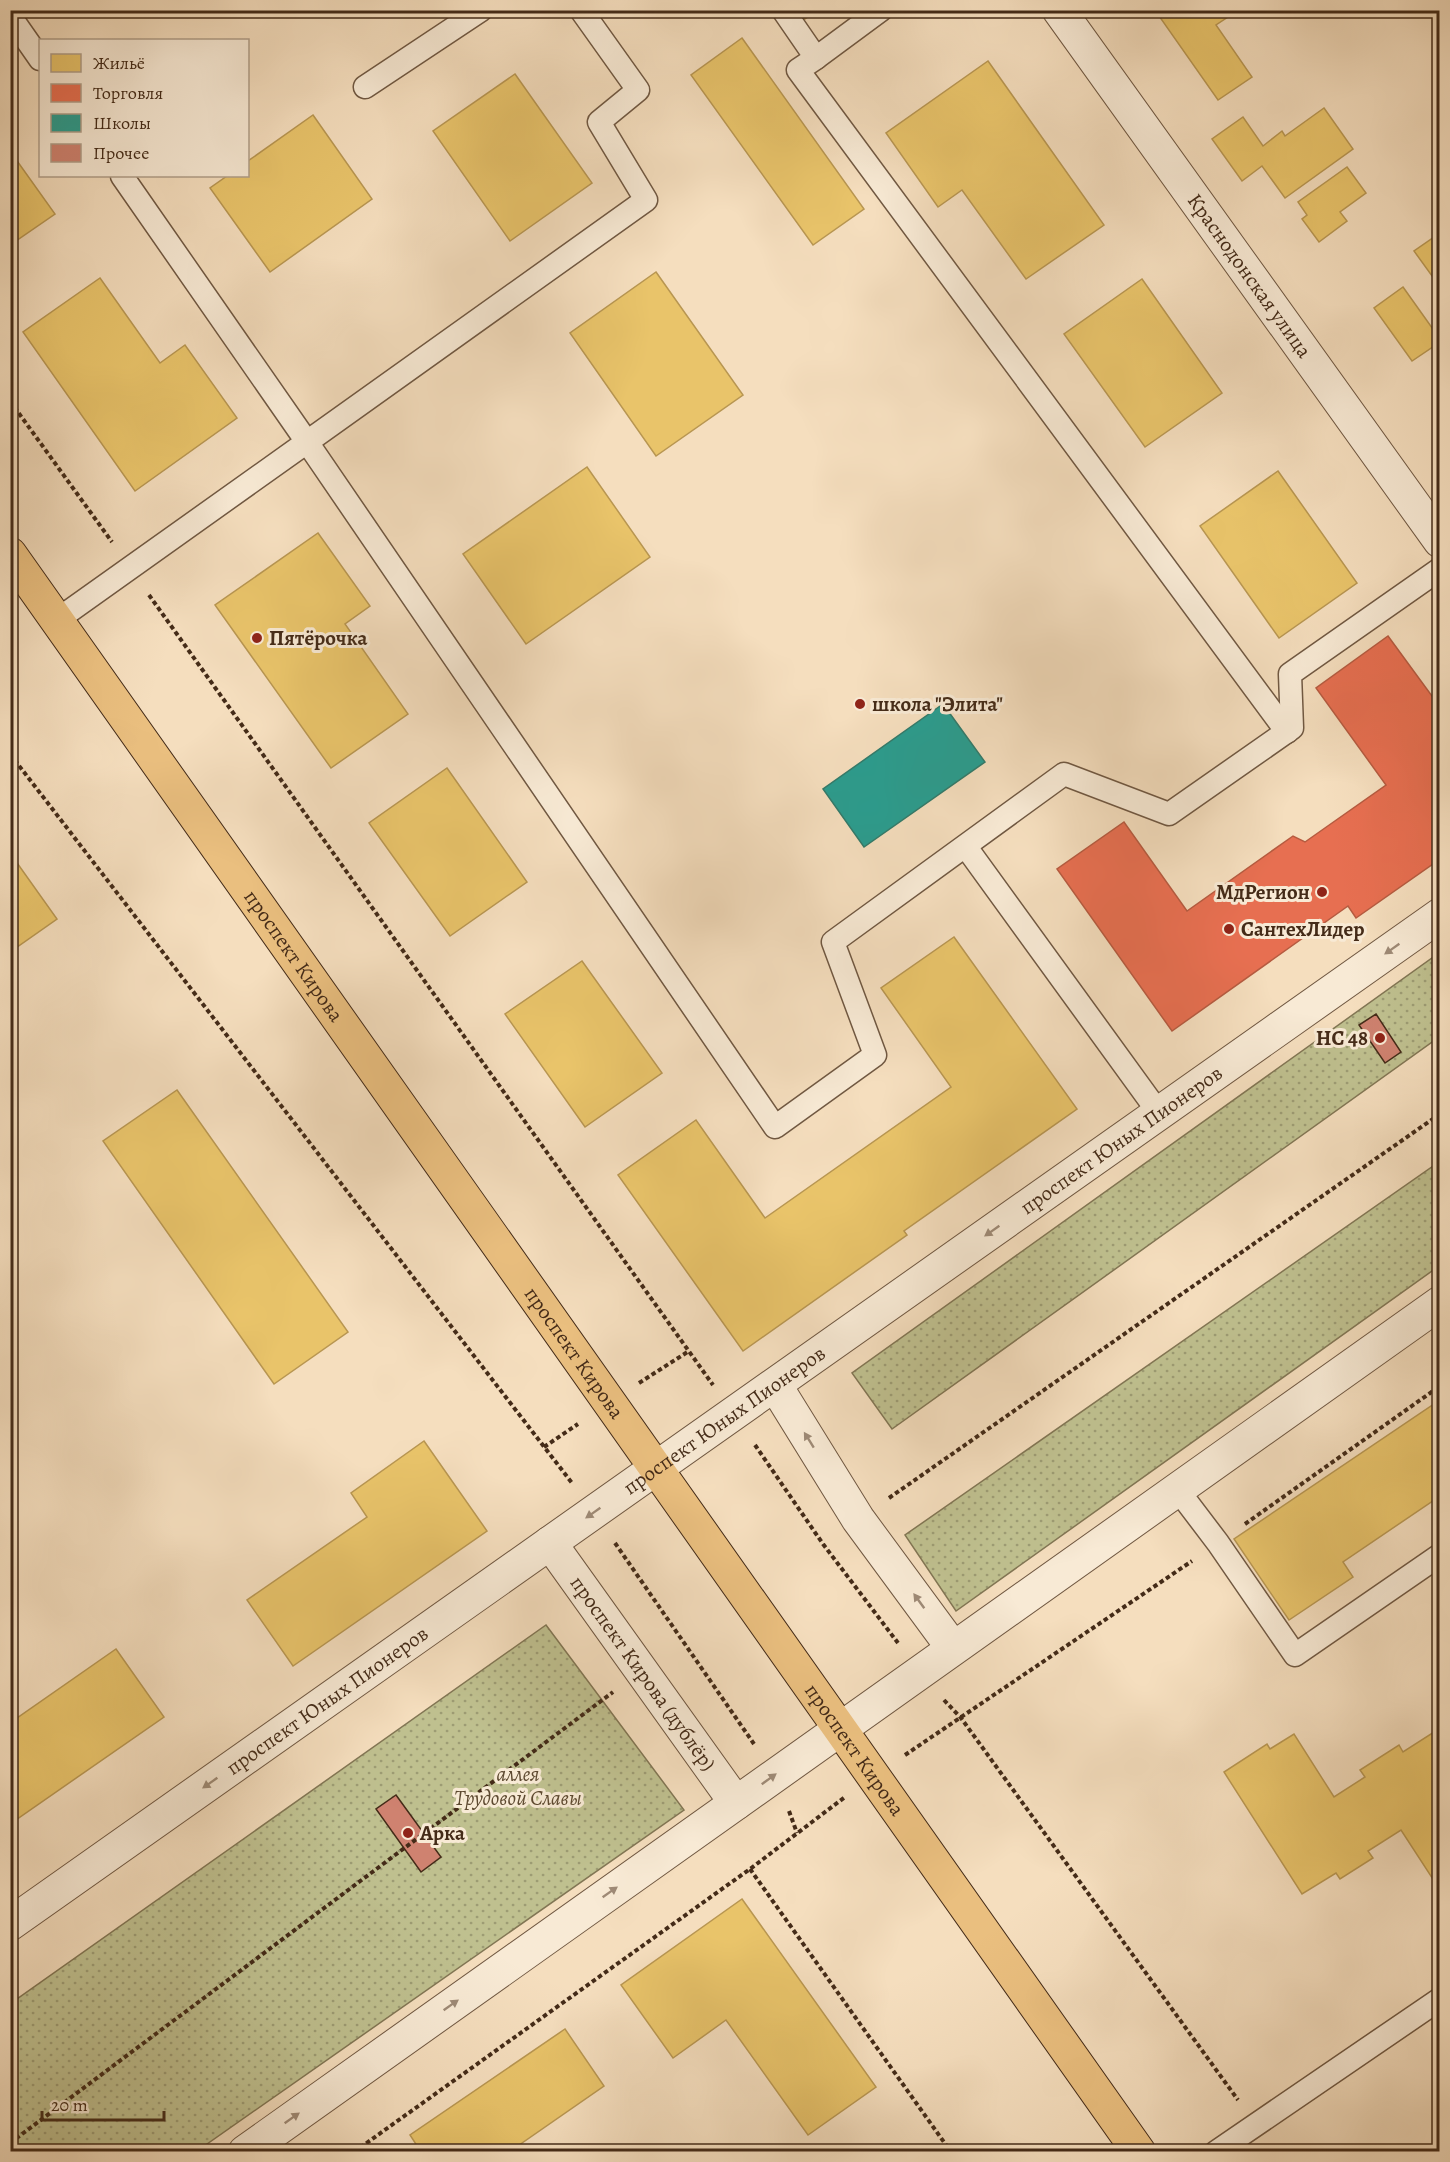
<svg xmlns="http://www.w3.org/2000/svg" width="1450" height="2162" font-family="Alegreya,serif">
<style>
.park{fill:url(#park-dots);stroke:#827654;stroke-width:1.5}
.homes{fill:#e9c46a;stroke:#b89651;stroke-width:1.5}
.shops{fill:#e76f51;stroke:#b65b40;stroke-width:1.5}
.schools{fill:#2a9d8f;stroke:#327b6b;stroke-width:1.5}
.building{fill:#cf8270;stroke:#442b18;stroke-width:1.5}
.lines{fill:none;stroke-linecap:round;stroke-linejoin:round}
.service-casing{stroke:#705842;stroke-width:25}
.minor-casing{stroke:#705842;stroke-width:35}
.tertiary-casing{stroke:#705842;stroke-width:35}
.primary-casing{stroke:#442b18;stroke-width:35}
.path{stroke:#442b18;stroke-width:4;stroke-dasharray:4.5 3;stroke-linecap:butt}
.service{stroke:#f8ead5;stroke-width:22}
.minor{stroke:#f8ead5;stroke-width:33}
.tertiary{stroke:#f8ead5;stroke-width:33}
.primary{stroke:#eabf7f;stroke-width:33}
.oneway{fill:#9e8a76}
.poi-dot{fill:#8f2418;stroke:#f8ead5;stroke-width:2}
.labels{text-anchor:middle;stroke-width:6;stroke-linejoin:round;paint-order:stroke}
.street-label{font-size:21px;fill:#442b18;stroke:#f8ead5}
.poi-label{font-size:21px;font-weight:bold;fill:#442b18;stroke:#f8ead5;text-anchor:start}
.park-label{font-size:21px;font-style:italic;fill:#5d4930;stroke:#f8ead5}
</style>
<defs>
<pattern id="park-dots" width="8" height="8" patternUnits="userSpaceOnUse" patternTransform="scale(1.5)"><rect width="8" height="8" fill="#bfc08f"/><path d="M2 2h.1M6 6h.1" fill="none" stroke="#9d9c74" stroke-width="1.8" stroke-linecap="round"/></pattern>
</defs>
<rect width="100%" height="100%" fill="#f5debe"/>
<filter id="stains"><feTurbulence type="fractalNoise" baseFrequency=".00333" numOctaves="4"/><feColorMatrix values="0 0 0 0 .2 0 0 0 0 .09 0 0 0 0 .02 0 0 0 .5 -.17"/></filter>
<radialGradient id="worn" r=".72"><stop offset=".6" stop-color="#630" stop-opacity="0"/><stop offset="1" stop-color="#630" stop-opacity=".3"/></radialGradient>
<g class="park">
<polygon points="1439,953 1439,1037 892,1429 852,1373"/>
<polygon points="1439,1162 1439,1266 956,1611 905,1535"/>
<polygon points="546,1625 684,1810 197,2151 11,2151 10,2004"/>
</g>
<g class="homes">
<polygon points="799,10 818,10 805,19"/>
<polygon points="1166,10 1224,10 1228,17 1216,25 1252,77 1218,100 1159,16"/>
<polygon points="742,38 864,209 813,245 691,75"/>
<polygon points="988,61 1104,225 1026,279 962,190 938,207 886,133"/>
<polygon points="515,74 592,183 510,241 433,131"/>
<polygon points="1324,108 1353,149 1285,198 1262,166 1242,181 1212,139 1243,117 1263,146 1282,131 1285,136"/>
<polygon points="313,115 372,199 270,272 210,188 227,176 248,176 248,161"/>
<polygon points="10,151 55,214 10,245"/>
<polygon points="1347,167 1366,193 1340,212 1347,221 1319,242 1302,219 1307,215 1298,202"/>
<polygon points="1440,233 1440,287 1414,251"/>
<polygon points="656,272 743,395 656,456 570,333"/>
<polygon points="100,278 160,363 185,345 237,418 135,491 23,332"/>
<polygon points="1142,279 1222,393 1145,447 1064,334"/>
<polygon points="1403,287 1440,339 1440,342 1412,361 1374,308"/>
<polygon points="587,467 650,557 526,644 463,554"/>
<polygon points="1278,471 1357,583 1279,638 1200,526"/>
<polygon points="318,533 370,606 345,624 408,714 331,768 215,605"/>
<polygon points="447,768 527,882 450,936 369,823"/>
<polygon points="10,853 57,919 10,952"/>
<polygon points="954,937 1077,1109 904,1231 907,1235 743,1351 618,1175 696,1120 765,1218 951,1087 881,988"/>
<polygon points="582,961 662,1073 585,1127 505,1014"/>
<polygon points="177,1090 348,1332 274,1384 103,1141"/>
<polygon points="1440,1400 1440,1496 1343,1562 1353,1577 1289,1620 1234,1539"/>
<polygon points="424,1441 487,1531 293,1666 247,1600 367,1517 351,1493"/>
<polygon points="116,1649 164,1717 10,1824 10,1723"/>
<polygon points="1434,1732 1440,1741 1440,1890 1401,1830 1368,1851 1373,1858 1340,1879 1336,1873 1302,1894 1224,1772 1267,1744 1270,1749 1294,1734 1334,1797 1365,1777 1360,1770 1399,1745 1403,1752"/>
<polygon points="742,1899 876,2087 808,2135 726,2020 673,2058 621,1985"/>
<polygon points="565,2029 604,2086 509,2152 421,2152 410,2135"/>
</g>
<polygon class="shops" points="1388,636 1440,707 1440,859 1356,918 1348,906 1172,1031 1057,869 1124,822 1187,911 1293,836 1305,842 1386,785 1316,688"/>
<polygon class="schools" points="943,704 985,762 864,847 823,789"/>
<g class="building">
<polygon points="1376,1014 1401,1052 1385,1063 1359,1025"/>
<polygon points="396,1795 441,1857 421,1872 376,1809"/>
</g>
<g class="lines">
<defs>
<g id="service">
<polyline points="581,10 638,90 599,122 646,200 307,442 775,1127 875,1055 833,942 1064,774 1169,814 1292,728 1290,674 1440,569"/>
<polyline points="783,10 816,58 798,70 1287,732"/>
<polyline points="10,16 40,59"/>
<polyline points="816,58 881,10"/>
<polyline points="365,87 481,10"/>
<polyline points="57,620 307,442 122,176"/>
<polyline points="966,847 1159,1113"/>
<polyline points="1177,1489 1218,1543 1295,1655 1440,1555"/>
<polyline points="1216,2152 1440,1999"/>
</g>
<g id="minor">
<path id="s1" d="M1059,10L1440,541"/>
<polyline points="775,1385 858,1519 953,1648"/>
<path id="s2" d="M550,1543L736,1803"/>
</g>
<g id="tertiary">
<path id="s3" d="M10,1924L1440,915"/>
<polyline points="245,2152 1440,1303"/>
</g>
<g id="primary">
<path id="s4" d="M10,554L1139,2152"/>
</g>
</defs>
<use href="#service" class="service-casing"/>
<use href="#minor" class="minor-casing"/>
<use href="#tertiary" class="tertiary-casing"/>
<use href="#primary" class="primary-casing"/>
<g class="path">
<polyline points="10,401 112,542"/>
<polyline points="149,595 713,1385"/>
<polyline points="10,754 572,1483"/>
<polyline points="639,1383 689,1351"/>
<polyline points="755,1445 823,1544 898,1643"/>
<polyline points="544,1447 578,1424"/>
<polyline points="889,1498 1440,1114"/>
<polyline points="1245,1524 1440,1386"/>
<polyline points="615,1543 754,1744"/>
<polyline points="944,1700 961,1718 1238,2100"/>
<polyline points="905,1755 1192,1561"/>
<polyline points="789,1811 797,1833"/>
<polyline points="750,1869 951,2152"/>
<polyline points="10,2143 613,1692"/>
<polyline points="354,2152 750,1869 845,1797"/>
</g>
<use href="#service" class="service"/>
<use href="#minor" class="minor"/>
<use href="#tertiary" class="tertiary"/>
<use href="#primary" class="primary"/>
</g>
<defs><path id="oneway-solid" d="M-6-.8H1V-3.2L6.5 0L1 3.2V.8H-6Z" transform="scale(1.5)"/></defs>
<g class="oneway">
<use href="#oneway-solid" transform="translate(1392 949) rotate(145)"/>
<use href="#oneway-solid" transform="translate(992 1231) rotate(145)"/>
<use href="#oneway-solid" transform="translate(809 1440) rotate(-122)"/>
<use href="#oneway-solid" transform="translate(593 1513) rotate(145)"/>
<use href="#oneway-solid" transform="translate(919 1601) rotate(-126)"/>
<use href="#oneway-solid" transform="translate(769 1779) rotate(-36)"/>
<use href="#oneway-solid" transform="translate(210 1783) rotate(145)"/>
<use href="#oneway-solid" transform="translate(610 1892) rotate(-35)"/>
<use href="#oneway-solid" transform="translate(451 2005) rotate(-35)"/>
<use href="#oneway-solid" transform="translate(292 2118) rotate(-35)"/>
</g>
<g class="poi-dot">
<circle cx="257" cy="638" r="6"/>
<circle cx="860" cy="704" r="6"/>
<circle cx="1322" cy="892" r="6"/>
<circle cx="1229" cy="929" r="6"/>
<circle cx="1380" cy="1038" r="6"/>
<circle cx="408" cy="1833" r="6"/>
</g>
<g class="labels">
<g class="street-label">
<text dy="7" stroke="none"><textPath href="#s1" startOffset="327">Краснодонская улица</textPath></text>
<text dy="7" stroke="none"><textPath href="#s4" startOffset="492">проспект Кирова</textPath></text>
<text dy="7" stroke="none"><textPath href="#s3" startOffset="1360">проспект Юных Пионеров</textPath></text>
<text dy="7" stroke="none"><textPath href="#s4" startOffset="978">проспект Кирова</textPath></text>
<text dy="7" stroke="none"><textPath href="#s3" startOffset="874">проспект Юных Пионеров</textPath></text>
<text dy="7" stroke="none"><textPath href="#s2" startOffset="160">проспект Кирова (дублёр)</textPath></text>
<text dy="7" stroke="none"><textPath href="#s3" startOffset="388">проспект Юных Пионеров</textPath></text>
<text dy="7" stroke="none"><textPath href="#s4" startOffset="1464">проспект Кирова</textPath></text>
</g>
<g class="poi-label">
<text x="269" y="645">Пятёрочка</text>
<text x="872" y="711">школа "Элита"</text>
<text x="1310" y="899" text-anchor="end">МдРегион</text>
<text x="1241" y="936">СантехЛидер</text>
<text x="1368" y="1045" text-anchor="end">НС 48</text>
<text x="420" y="1840">Арка</text>
</g>
<g class="park-label">
<text x="518" y="1781">аллея<tspan x="518" dy="24">Трудовой Славы</tspan></text>
</g>
</g>
<rect width="1450" height="2162" fill="none" stroke="#f5debe" stroke-width="36"/>
<rect x="12" y="12" width="1426" height="2138" fill="none" stroke="#442b18" stroke-width="3"/>
<rect x="18" y="18" width="1414" height="2126" fill="none" stroke="#442b18" stroke-width="1.5"/>
<rect x="39" y="39" width="210" height="138" fill="#f8ead5" stroke="#b09e89" stroke-width="1.5"/>
<rect x="51" y="54" width="30" height="18" fill="#e9c46a" stroke="#b09e89" stroke-width="1.5"/>
<text x="93" y="69" font-size="18" fill="#442b18">Жильё</text>
<rect x="51" y="84" width="30" height="18" fill="#e76f51" stroke="#b09e89" stroke-width="1.5"/>
<text x="93" y="99" font-size="18" fill="#442b18">Торговля</text>
<rect x="51" y="114" width="30" height="18" fill="#2a9d8f" stroke="#b09e89" stroke-width="1.5"/>
<text x="93" y="129" font-size="18" fill="#442b18">Школы</text>
<rect x="51" y="144" width="30" height="18" fill="#cf8270" stroke="#b09e89" stroke-width="1.5"/>
<text x="93" y="159" font-size="18" fill="#442b18">Прочее</text>
<path d="M42 2111v9h122v-9" fill="none" stroke="#442b18" stroke-width="3"/>
<text x="51" y="2111" font-size="18" fill="#442b18" stroke="#f8ead5" stroke-width="4.5" paint-order="stroke">20 m</text>
<rect width="100%" height="100%" filter="url(#stains)"/>
<rect width="100%" height="100%" fill="url(#worn)"/>
</svg>
